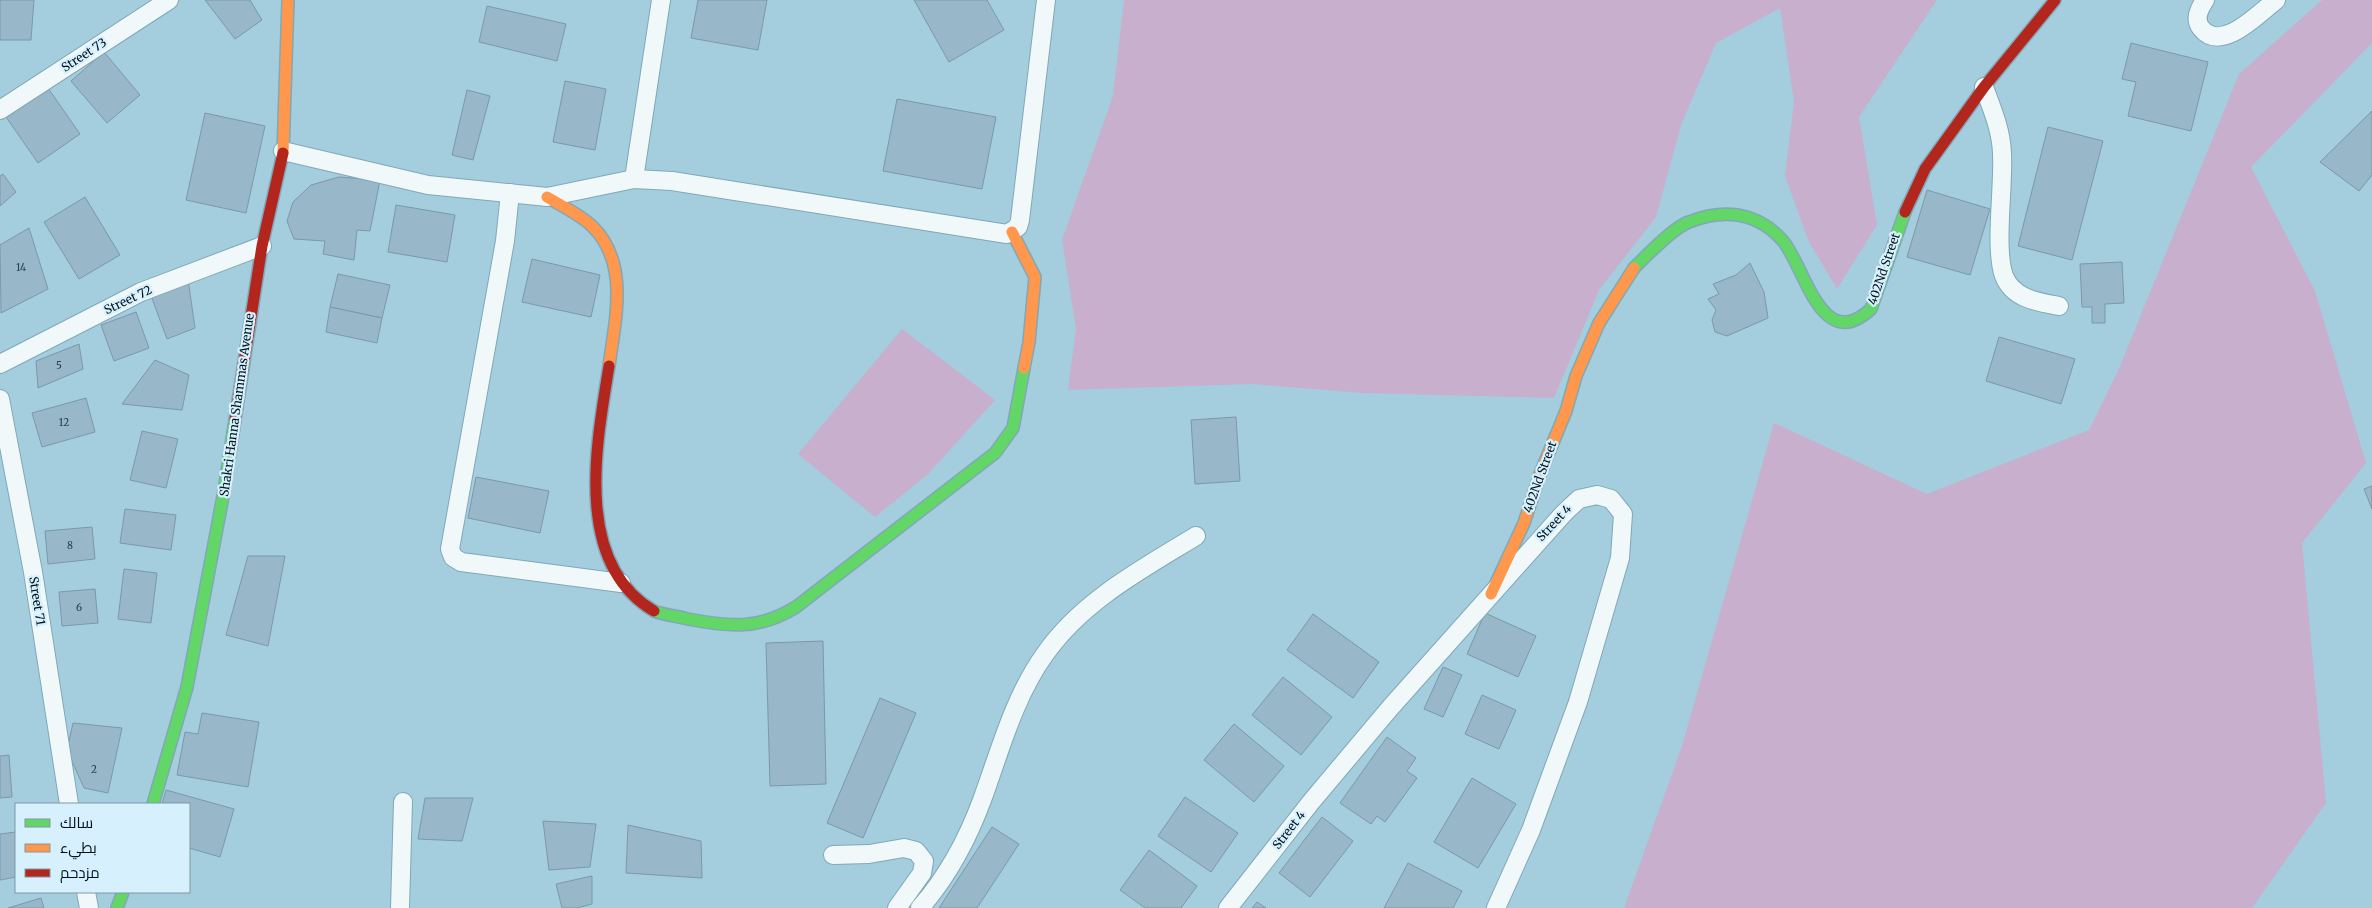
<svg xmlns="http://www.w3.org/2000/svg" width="2372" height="908" font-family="Merriweather,Cairo,serif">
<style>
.green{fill:#c8afce}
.building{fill:#98b7c9;stroke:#7a99ab}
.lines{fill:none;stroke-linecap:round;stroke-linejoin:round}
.street-casing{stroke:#81a8b7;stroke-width:20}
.fast-casing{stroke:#81a8b7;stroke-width:14}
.slow-casing{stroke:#81a8b7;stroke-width:14}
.jam-casing{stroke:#81a8b7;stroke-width:14}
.street{stroke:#f1f8fa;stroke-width:18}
.fast{stroke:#63d668;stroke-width:11}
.slow{stroke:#ff974d;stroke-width:11}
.jam{stroke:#b3261e;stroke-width:11}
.labels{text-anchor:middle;stroke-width:4.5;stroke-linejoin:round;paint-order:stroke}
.number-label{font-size:10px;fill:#283e49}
.street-label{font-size:12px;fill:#00131b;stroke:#d6f1fd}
</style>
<rect width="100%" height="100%" fill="#a4cdde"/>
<g class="green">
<polygon points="1124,0 1937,0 1859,117 1877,225 1837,289 1808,240 1785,176 1794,101 1780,8 1716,43 1681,125 1656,217 1599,290 1554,398 1363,393 1251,384 1068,390 1076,329 1062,240 1113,96"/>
<polygon points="2322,0 2372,0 2372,43 2251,167 2315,291 2366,463 2302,543 2326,803 2252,908 1624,908 1682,746 1774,423 1927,494 2089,430 2118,371 2239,74"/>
<polygon points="902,329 995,400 928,474 875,517 798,454"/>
</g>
<g class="building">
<polygon points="0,0 34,0 31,40 0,40"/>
<polygon points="205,0 250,0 262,20 235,39"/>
<polygon points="698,0 767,0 758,50 691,38"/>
<polygon points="914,0 987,0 1004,30 949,62"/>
<polygon points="487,6 566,24 557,61 479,42"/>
<polygon points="2131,43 2208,62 2191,131 2128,116 2136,82 2122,79"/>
<polygon points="104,52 140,95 107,123 71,81"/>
<polygon points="565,81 606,89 595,150 553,142"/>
<polygon points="48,88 80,134 38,163 6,117"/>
<polygon points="467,90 490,96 473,160 452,155"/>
<polygon points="897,99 996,117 982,189 883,171"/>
<polygon points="2372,111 2372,175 2359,191 2320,162"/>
<polygon points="205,113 265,126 246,213 186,200"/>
<polygon points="2048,127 2103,141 2072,260 2018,246"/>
<polygon points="3,174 16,192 0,206 0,176"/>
<polygon points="339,177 380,180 370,231 357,230 354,260 323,254 325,241 294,239 287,221 293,202 311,185"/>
<polygon points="1927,190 1990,209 1970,275 1907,257"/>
<polygon points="85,197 120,255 79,279 44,222"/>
<polygon points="396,205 455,215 447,262 388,252"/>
<polygon points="29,228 48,289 1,313 0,245"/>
<polygon points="532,259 600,275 591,317 522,302"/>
<polygon points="2122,262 2124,303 2105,304 2105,323 2092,323 2092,307 2082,307 2080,264"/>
<polygon points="1750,263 1764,292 1768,318 1727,336 1715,332 1712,320 1716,310 1708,299 1719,294 1713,284 1736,275"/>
<polygon points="338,274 390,285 382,318 330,307"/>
<polygon points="188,279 195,328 167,339 150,293"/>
<polygon points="330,307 382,318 377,343 326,332"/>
<polygon points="136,312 149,348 114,361 101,325"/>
<polygon points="1999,337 2075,359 2061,404 1986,381"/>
<polygon points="79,344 83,369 38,388 36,361"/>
<polygon points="155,360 189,375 182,410 122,404"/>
<polygon points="86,398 95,432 42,447 32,413"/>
<polygon points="1236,417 1240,481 1195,484 1191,420"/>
<polygon points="142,431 178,439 166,488 130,480"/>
<polygon points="476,477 549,491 540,533 468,518"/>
<polygon points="2372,486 2372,509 2364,489"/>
<polygon points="125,509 176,515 171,550 120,543"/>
<polygon points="92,527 95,559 48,564 45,531"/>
<polygon points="248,556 285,556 268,646 226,635"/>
<polygon points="124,569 157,573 151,623 118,619"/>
<polygon points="95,589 98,623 62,626 59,592"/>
<polygon points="1485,613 1536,636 1518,677 1467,654"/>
<polygon points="1313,614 1379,662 1353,698 1287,650"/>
<polygon points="823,641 826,784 770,786 766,643"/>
<polygon points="1443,667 1462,675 1443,717 1424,709"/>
<polygon points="1283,677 1332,717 1301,755 1252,715"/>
<polygon points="1482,695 1516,710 1499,749 1465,734"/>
<polygon points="880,698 916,713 863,838 827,823"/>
<polygon points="202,713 259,722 248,787 177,775 185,732 198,734"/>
<polygon points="73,723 122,728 108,793 84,788 67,750"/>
<polygon points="1234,724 1284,766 1254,802 1204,760"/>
<polygon points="1387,737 1416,758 1407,771 1417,778 1385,822 1377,816 1371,824 1340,803"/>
<polygon points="9,755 12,797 0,798 0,756"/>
<polygon points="1472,778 1516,804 1478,868 1434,842"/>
<polygon points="166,790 234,809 220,857 189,848 189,804 162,804"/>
<polygon points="1185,797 1238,833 1211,872 1158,836"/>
<polygon points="425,798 473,798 462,841 418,839"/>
<polygon points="1322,817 1353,841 1310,897 1279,873"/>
<polygon points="543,821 596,824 590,867 549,870"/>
<polygon points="628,825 701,841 702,878 626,873"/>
<polygon points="992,827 1019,844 977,908 939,908"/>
<polygon points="16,832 16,877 0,880 0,834"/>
<polygon points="1149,850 1197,886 1181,908 1145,908 1120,890"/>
<polygon points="1408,863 1462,891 1453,908 1384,908"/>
<polygon points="592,876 592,904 577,908 562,908 556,884"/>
<polygon points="41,898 44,908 8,908"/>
<polygon points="1257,902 1266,908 1252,908"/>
</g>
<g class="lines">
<defs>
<g id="street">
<path d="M2205,0C2199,9 2194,19 2201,28C2221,54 2259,13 2276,0"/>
<path d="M1984,87C1992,109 2001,129 2002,153C2004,186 1994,248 2004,276C2013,299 2038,302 2059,306"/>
<polyline points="0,110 169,0"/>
<polyline points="283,151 428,185 547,197 634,179 672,181 1007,234 1018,227 1020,220 1046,0"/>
<polyline points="634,179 661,0"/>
<polyline points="510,193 505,241 450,549 453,557 461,562 621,583"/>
<polyline points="0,364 141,292 262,246"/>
<polyline points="0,399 33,572 69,804"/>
<polyline points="833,855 869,854 904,848 916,851 924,861 922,873 897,908"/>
<polyline points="86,892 89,908"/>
<polyline points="400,908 403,802"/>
<path d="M920,908C947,877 968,838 982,800C1000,751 1014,697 1045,654C1082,601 1142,569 1196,536"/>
<polyline points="1228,908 1311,802 1390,708 1564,513 1579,499 1597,495 1611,499 1623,514 1620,558 1578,702 1531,830 1496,908"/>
</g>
<g id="fast">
<path d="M1634,268C1646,256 1674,227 1689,222C1724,208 1758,212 1783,241C1805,267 1821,355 1871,309L1905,212"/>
<path d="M654,611C664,615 676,616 688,619C729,627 759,630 796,607L995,453L1013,428L1024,368"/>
<polyline points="153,804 187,687 224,491 235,420"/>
<polyline points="117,908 123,892"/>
</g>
<g id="slow">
<polyline points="283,153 288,0"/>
<path d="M547,197C562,206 579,214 592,226C630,263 615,320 609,366"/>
<polyline points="1012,232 1035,277 1029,342 1024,368"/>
<polyline points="1491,594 1524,523 1540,474 1566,411 1576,376 1599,323 1634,268"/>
</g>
<g id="jam">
<polyline points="1905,212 1925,169 1984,87 2055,0"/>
<path d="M609,366C597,441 572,563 654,611"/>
<polyline points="235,420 262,246 283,153"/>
</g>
</defs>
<use href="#street" class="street-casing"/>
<use href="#fast" class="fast-casing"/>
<use href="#slow" class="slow-casing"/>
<use href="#jam" class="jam-casing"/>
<use href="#street" class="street"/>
<use href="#fast" class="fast"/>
<use href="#slow" class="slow"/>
<use href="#jam" class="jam"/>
</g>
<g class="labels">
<g class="number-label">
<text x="21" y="271">14</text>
<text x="59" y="369">5</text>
<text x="64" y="426">12</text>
<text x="70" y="549">8</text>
<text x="79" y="611">6</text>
<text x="94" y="773">2</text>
</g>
<g class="street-label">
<text transform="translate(84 55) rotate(-33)" y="4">Street 73</text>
<text transform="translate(1884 269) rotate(-71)" y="4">402Nd Street</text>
<text transform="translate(128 300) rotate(-25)" y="4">Street 72</text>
<text transform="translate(237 405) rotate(-82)" y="4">Shakri Hanna Shammas Avenue</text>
<text transform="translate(1540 477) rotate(-70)" y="4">402Nd Street</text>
<text transform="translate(1554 523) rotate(-47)" y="4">Street 4</text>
<text transform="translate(37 601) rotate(81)" y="4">Street 71</text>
<text transform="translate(1289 830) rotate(-52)" y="4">Street 4</text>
</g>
</g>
<rect x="15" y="803" width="175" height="90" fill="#d6f1fd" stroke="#8098a3"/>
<rect x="25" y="819" width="25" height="8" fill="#63d668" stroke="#8098a3"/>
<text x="60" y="828" font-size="15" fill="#00131b">سالك</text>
<rect x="25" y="844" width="25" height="8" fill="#ff974d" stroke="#8098a3"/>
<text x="60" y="853" font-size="15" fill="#00131b">بطيء</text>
<rect x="25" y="869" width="25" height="8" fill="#b3261e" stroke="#8098a3"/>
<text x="60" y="878" font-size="15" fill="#00131b">مزدحم</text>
</svg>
